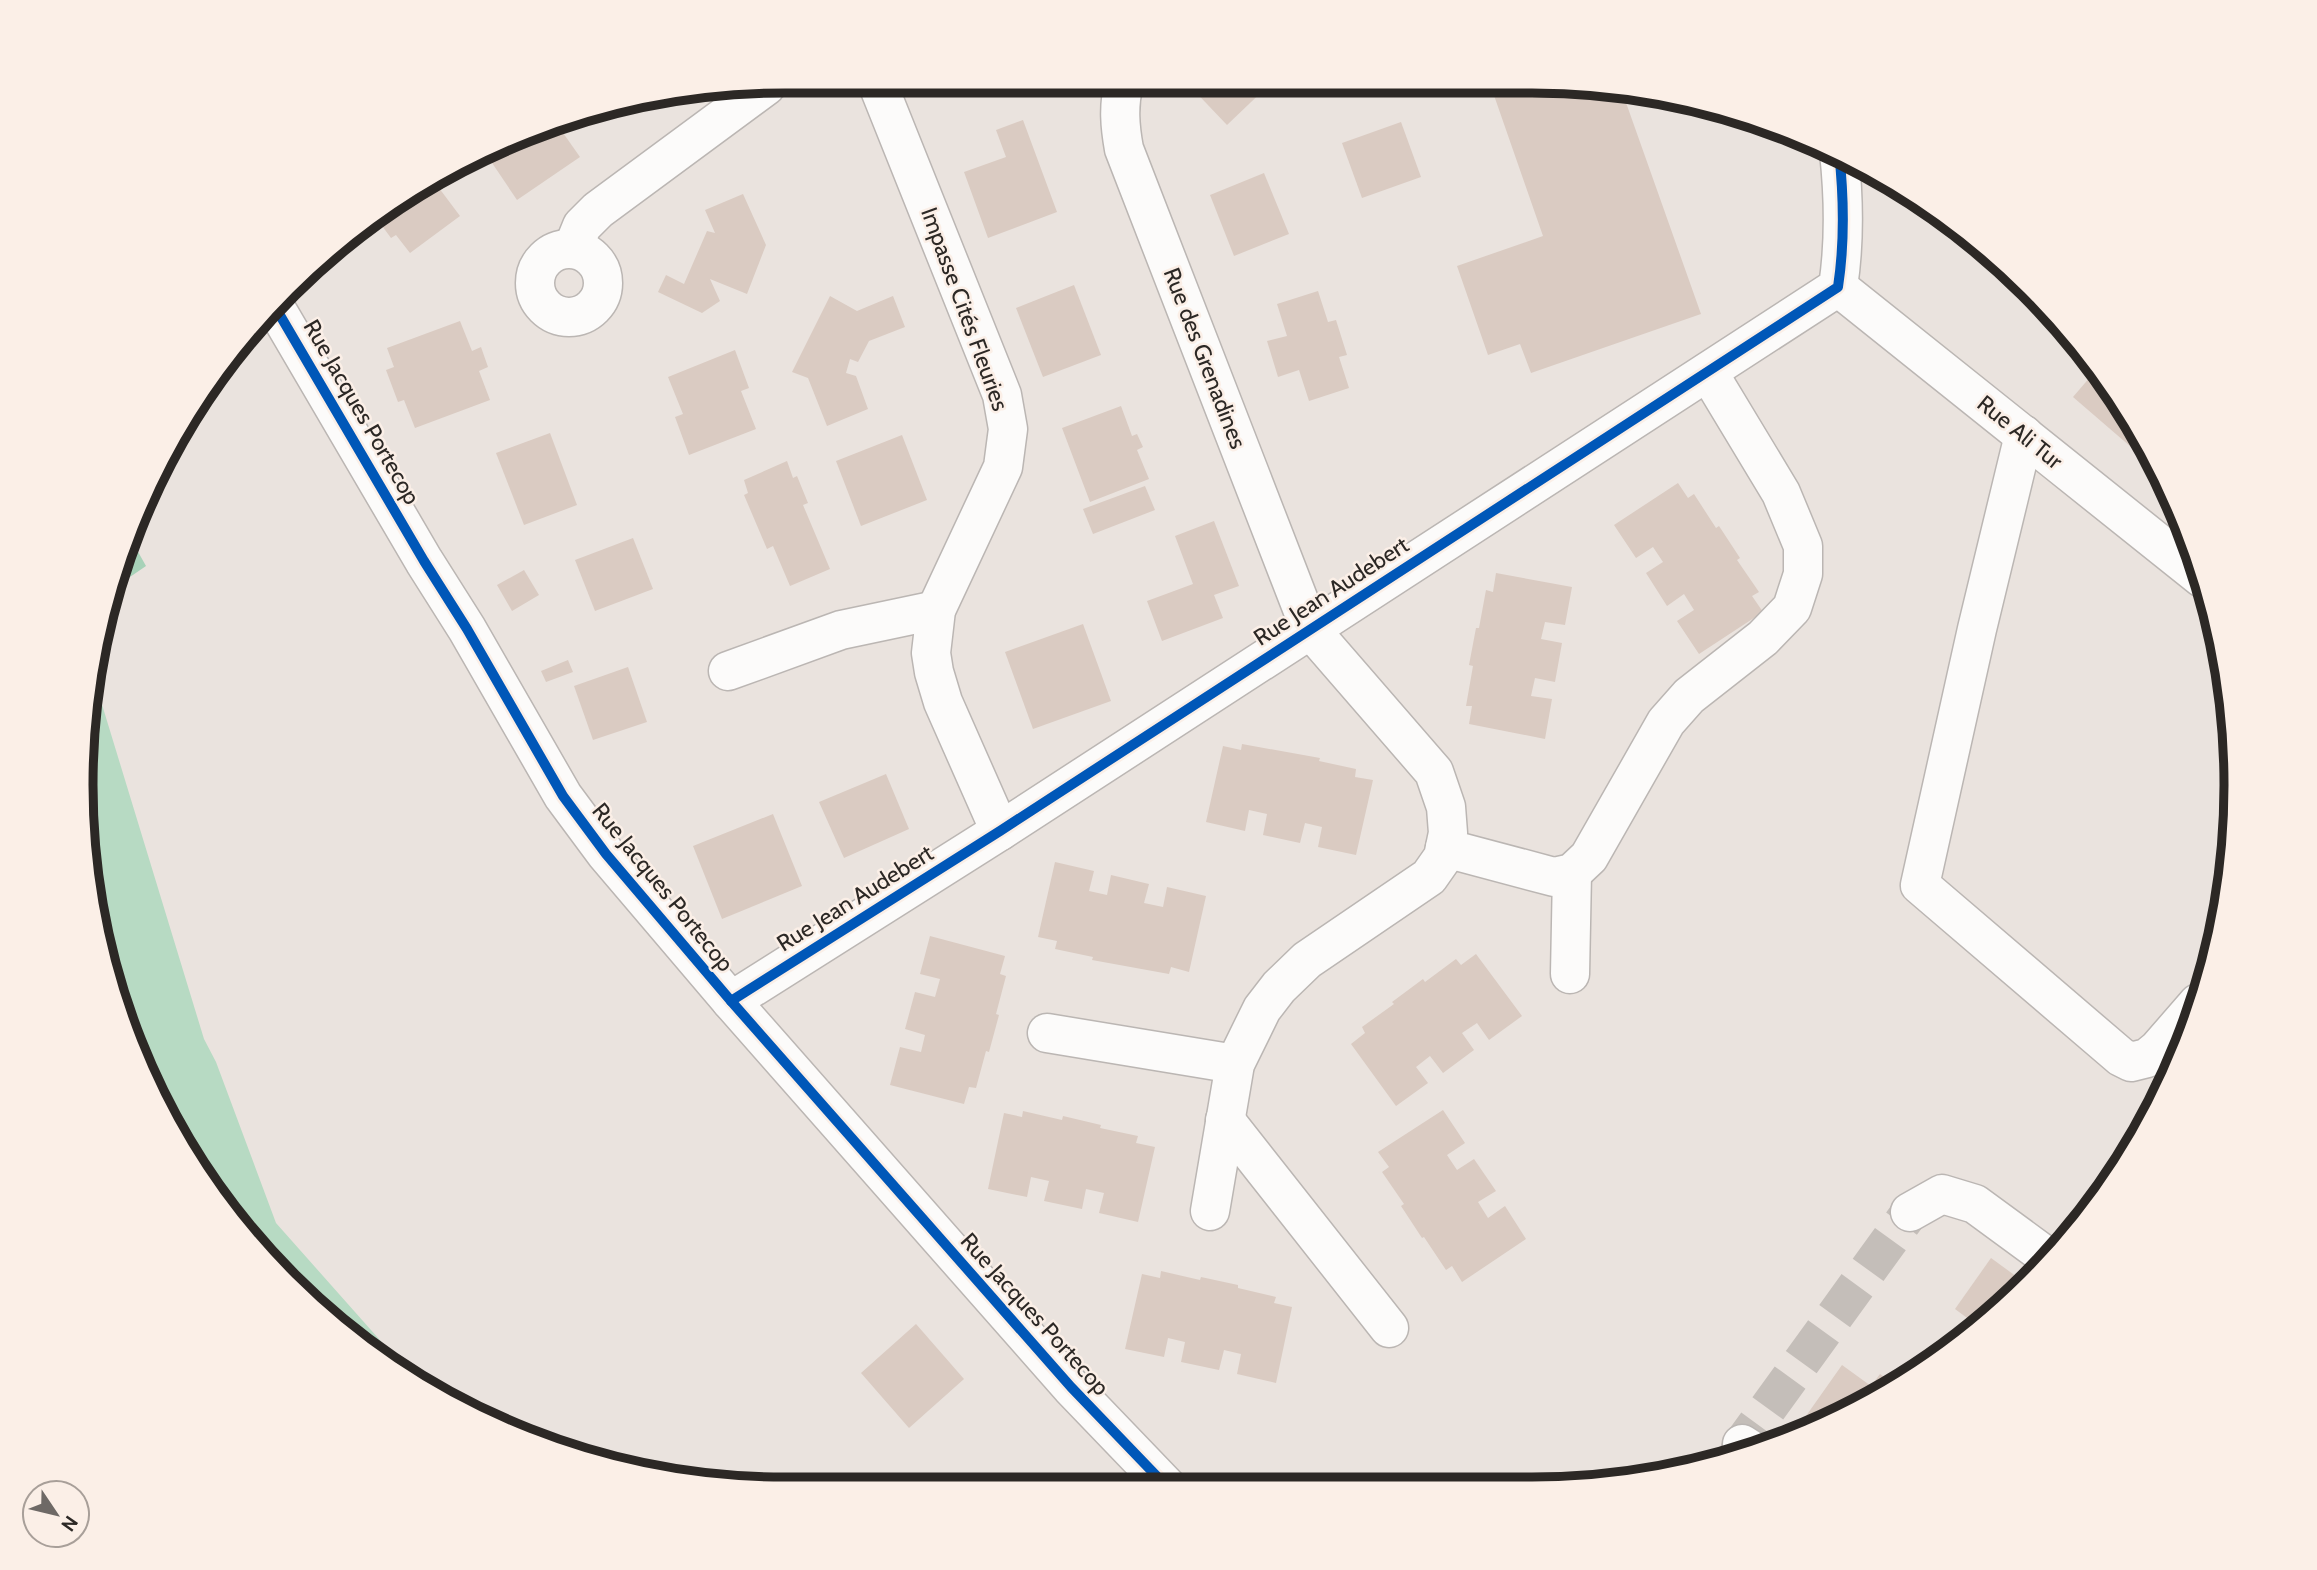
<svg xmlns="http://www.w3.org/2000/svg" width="2317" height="1570" font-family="Cabin,sans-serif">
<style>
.green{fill:#b7dac3}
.forest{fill:#a7d2b8}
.building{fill:#dacbc2}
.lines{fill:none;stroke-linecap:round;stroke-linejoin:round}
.minor-tunnel{stroke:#c4beb9;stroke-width:38;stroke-dasharray:38 19;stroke-linecap:butt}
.minor-casing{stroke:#bbb6b3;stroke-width:41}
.minor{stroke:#fcfbfa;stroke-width:38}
.cycleway-casing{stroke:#fbefe7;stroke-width:15}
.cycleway{stroke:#0057b8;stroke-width:10}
.labels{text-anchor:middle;stroke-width:5;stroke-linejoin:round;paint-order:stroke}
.street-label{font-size:23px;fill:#2c2825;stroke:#fbefe7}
.rim{fill:none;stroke:#2c2825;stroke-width:9}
</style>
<rect width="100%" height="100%" fill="#eae3de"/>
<polygon class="green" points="93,675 204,1039 216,1062 276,1223 402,1365 506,1428 473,1417 393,1371 287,1283 175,1137 134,1054 94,923 82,739"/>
<polygon class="forest" points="128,534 146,566 108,592"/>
<g class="building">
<polygon points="1489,81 1532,81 1640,91 1624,97 1701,314 1531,373 1520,344 1488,355 1457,266 1543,236"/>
<polygon points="1272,82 1227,125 1187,83"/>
<polygon points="554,120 580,157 517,200 486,154"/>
<polygon points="1023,120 1057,212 988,238 964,172 1006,157 996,130"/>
<polygon points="1401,122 1421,177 1362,198 1342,143"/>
<polygon points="1264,173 1289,234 1234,256 1210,195"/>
<polygon points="433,180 460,216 410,253 396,235 391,238 374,215 393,199"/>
<polygon points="743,194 766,245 747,294 710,279 720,301 702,313 658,292 666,275 684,284 707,231 715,233 705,210"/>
<polygon points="1074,285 1101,355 1043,377 1016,308"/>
<polygon points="1318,291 1328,322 1336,320 1347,355 1339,357 1349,388 1309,401 1299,370 1278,377 1267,341 1287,336 1277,304"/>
<polygon points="830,296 857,311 893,296 905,327 869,341 858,362 850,359 846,373 856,376 868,409 827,426 808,378 792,372"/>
<polygon points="460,321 472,351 481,347 488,367 479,371 490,400 415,428 404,400 398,402 386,370 394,367 387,348"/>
<polygon points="735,350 749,388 741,391 756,429 689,455 675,417 683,414 668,377"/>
<polygon points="2097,369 2118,393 2141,436 2131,447 2073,397"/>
<polygon points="1121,406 1132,436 1137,434 1143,447 1137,450 1149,479 1090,502 1062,428"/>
<polygon points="550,433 577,505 524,525 496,453"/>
<polygon points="902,435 927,500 861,526 836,461"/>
<polygon points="787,461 793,478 797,476 808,503 803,505 830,569 790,586 773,546 767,549 744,495 748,493 744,480"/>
<polygon points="1678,483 1688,498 1694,494 1716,528 1719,526 1740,558 1737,560 1759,592 1752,596 1763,612 1699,654 1677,621 1694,610 1684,594 1667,606 1646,573 1663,562 1653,547 1636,558 1614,525"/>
<polygon points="1145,486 1155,510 1093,534 1083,509"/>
<polygon points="1214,521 1239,586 1214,595 1223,618 1162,641 1147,601 1193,584 1175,536"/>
<polygon points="633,538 653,589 595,611 575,560"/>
<polygon points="524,570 539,595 512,611 497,585"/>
<polygon points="1496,573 1572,587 1565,625 1545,622 1541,639 1562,643 1555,682 1535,678 1531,696 1552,699 1545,739 1469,724 1472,706 1466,706 1473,666 1469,665 1476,628 1479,628 1486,590 1493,592"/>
<polygon points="1083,624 1111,701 1033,729 1005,652"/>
<polygon points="568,660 573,672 546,682 541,671"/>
<polygon points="628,667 647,722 593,740 574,686"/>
<polygon points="1242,744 1320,758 1319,761 1356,769 1355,777 1373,780 1356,855 1318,847 1322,827 1305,823 1300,843 1263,835 1267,814 1249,810 1245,831 1206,822 1223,746 1241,750"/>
<polygon points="886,774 909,829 844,858 819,802"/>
<polygon points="773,814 802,886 722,919 693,846"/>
<polygon points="1055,862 1094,871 1089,891 1107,895 1111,875 1149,884 1144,903 1163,907 1167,887 1206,896 1189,972 1171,967 1169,974 1092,960 1093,957 1055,949 1057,941 1038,937"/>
<polygon points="930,936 1005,956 1000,974 1006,976 996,1014 999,1015 989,1052 986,1051 976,1088 969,1087 964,1104 890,1085 900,1047 921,1052 925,1035 905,1029 915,992 935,997 940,979 920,974"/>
<polygon points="1476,954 1522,1016 1489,1040 1477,1023 1462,1033 1474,1050 1443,1073 1430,1056 1416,1067 1428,1083 1396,1106 1351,1044 1365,1033 1362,1027 1394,1004 1392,1002 1423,979 1425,982 1456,959 1461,965"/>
<polygon points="1443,1110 1465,1143 1447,1155 1457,1170 1474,1159 1496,1191 1478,1202 1488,1218 1505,1206 1526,1239 1462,1282 1452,1266 1446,1270 1424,1237 1422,1238 1401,1206 1404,1204 1382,1172 1389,1167 1378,1152"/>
<polygon points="1023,1111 1062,1120 1063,1116 1101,1125 1100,1128 1138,1136 1136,1143 1155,1147 1138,1222 1099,1213 1104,1193 1086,1189 1082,1209 1044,1201 1049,1181 1031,1177 1027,1197 988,1189 1004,1113 1022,1117"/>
<polygon points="1991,1258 2028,1285 1978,1326 1955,1309"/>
<polygon points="1161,1271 1200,1280 1201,1277 1238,1285 1238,1288 1276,1297 1274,1303 1292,1307 1276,1383 1237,1374 1241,1354 1224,1350 1219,1370 1181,1362 1185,1342 1168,1338 1164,1357 1125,1349 1142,1274 1160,1278"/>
<polygon points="916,1324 964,1379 909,1428 861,1373"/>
<polygon points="1842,1365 1871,1386 1880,1374 1896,1386 1820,1426 1806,1416"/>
</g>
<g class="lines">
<polyline class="minor-tunnel" points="1737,1456 1742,1444 1910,1212"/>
<defs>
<g id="minor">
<path d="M1124,83C1118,106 1120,127 1124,149L1310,629L1434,772L1446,807L1448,833L1443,857L1429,877L1307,960L1279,987L1262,1009L1235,1064L1210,1211"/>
<polyline points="878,85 1002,395 1008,429 1003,467 936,610 931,653 934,672 943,702 1000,831"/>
<polyline points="573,248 582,226 598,210 766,86"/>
<circle cx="569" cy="283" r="34"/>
<polyline points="1838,287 2202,578"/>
<polyline points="274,305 424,561 467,629 563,796 606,854 731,1001 1071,1387 1170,1490"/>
<polyline points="2024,435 1977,629 1920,885 2121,1057 2131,1062 2147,1058 2158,1049 2198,1003"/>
<polyline points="728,671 841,630 936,610"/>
<polyline points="1445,848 1554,877 1572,873 1589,857 1666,722 1689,696 1763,638 1792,608 1803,574 1803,546 1781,493 1708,372"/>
<polyline points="1570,974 1572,873"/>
<path d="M731,1001L1000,831L1838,287C1845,241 1844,198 1839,152"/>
<polyline points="1047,1033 1235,1064"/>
<polyline points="1225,1120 1389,1328"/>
<polyline points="1910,1212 1942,1194 1975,1204 2050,1259"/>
<polyline points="1742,1444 1753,1451"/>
</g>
</defs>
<use href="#minor" class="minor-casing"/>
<use href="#minor" class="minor"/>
<defs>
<g id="cycleway">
<polyline points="274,305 424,561 467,629 563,796 606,854 731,1001 1071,1387 1170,1490"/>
<path d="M731,1001L1000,831L1838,287C1845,241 1844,198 1839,152"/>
</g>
</defs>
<use href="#cycleway" class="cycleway-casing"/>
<use href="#cycleway" class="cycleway"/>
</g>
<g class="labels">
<g class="street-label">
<text transform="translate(965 309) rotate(70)" y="8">Impasse Cités Fleuries</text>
<text transform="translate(1205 358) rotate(69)" y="8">Rue des Grenadines</text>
<text transform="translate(362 412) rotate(60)" y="8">Rue Jacques Portecop</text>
<text transform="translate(2020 432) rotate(39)" y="8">Rue Ali Tur</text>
<text transform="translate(1331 591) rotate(-33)" y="8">Rue Jean Audebert</text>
<text transform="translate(663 887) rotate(51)" y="8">Rue Jacques Portecop</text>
<text transform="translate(855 898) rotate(-32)" y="8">Rue Jean Audebert</text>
<text transform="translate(1035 1314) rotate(48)" y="8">Rue Jacques Portecop</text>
</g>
</g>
<path d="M0 0H2317V1570H0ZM785 93H1532A692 692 0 0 1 2224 785V785A692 692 0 0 1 1532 1477H785A692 692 0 0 1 93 785V785A692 692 0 0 1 785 93Z" fill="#fbefe7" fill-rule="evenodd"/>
<path class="rim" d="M785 93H1532A692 692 0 0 1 2224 785V785A692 692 0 0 1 1532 1477H785A692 692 0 0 1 93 785V785A692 692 0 0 1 785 93Z"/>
<g transform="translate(56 1514) rotate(125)"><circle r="33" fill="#fbefe7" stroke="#a89f99" stroke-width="2"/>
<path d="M0-5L12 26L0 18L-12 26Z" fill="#6e6966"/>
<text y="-10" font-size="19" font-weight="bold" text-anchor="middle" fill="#2c2825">N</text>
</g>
</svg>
